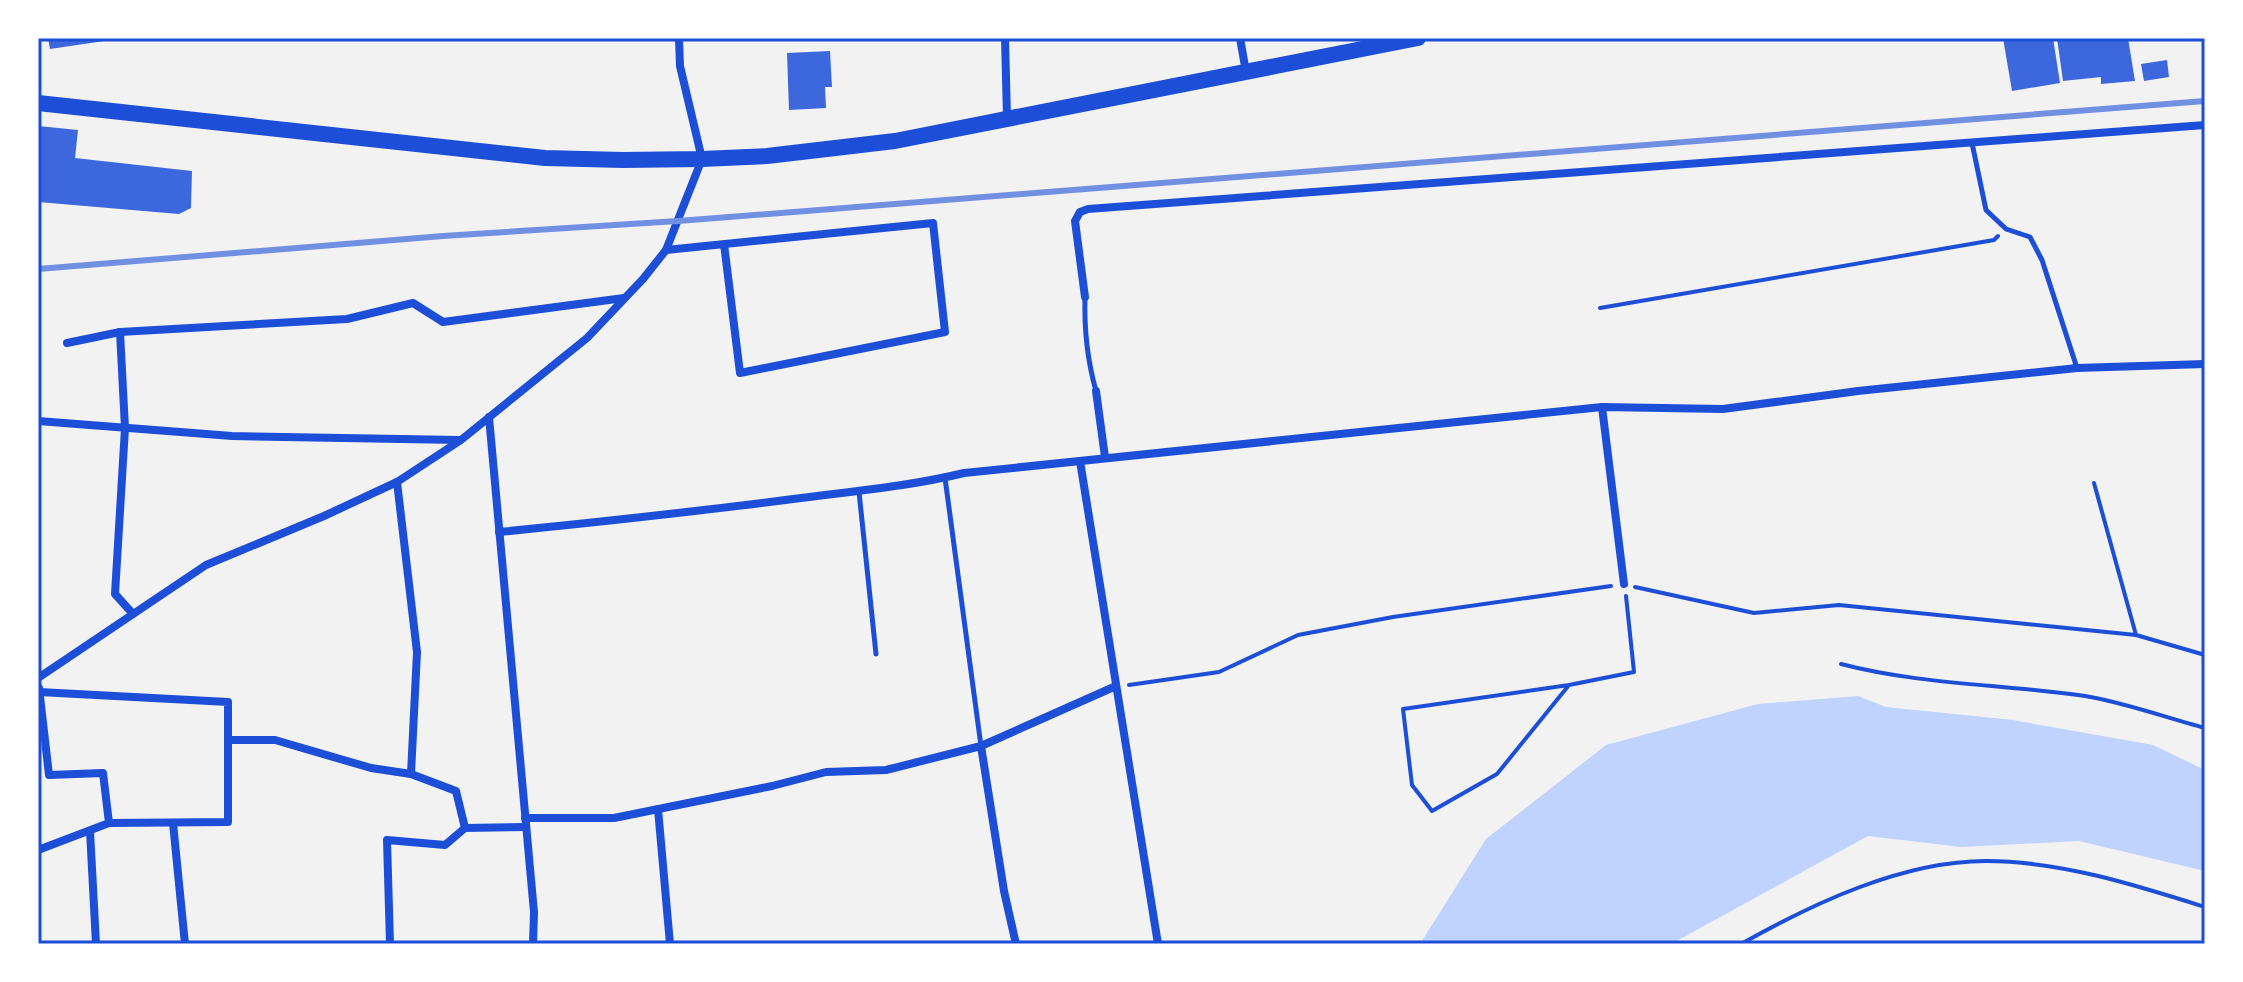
<svg xmlns="http://www.w3.org/2000/svg" width="2243" height="982" font-family="Spectral,serif">
<style>
.water{fill:#bfd3fe}
.building{fill:#3d67dc}
.lines{fill:none;stroke-linecap:round;stroke-linejoin:round}
.path{stroke:#1d4ed8;stroke-width:4}
.service{stroke:#1d4ed8;stroke-width:5}
.minor{stroke:#1d4ed8;stroke-width:8}
.trunk{stroke:#1d4ed8;stroke-width:16}
.rail{stroke:#7290e2;stroke-width:6}
.neatline{fill:none;stroke:#1d4ed8;stroke-width:3}
</style>
<rect width="100%" height="100%" fill="#f2f2f2"/>
<polygon class="water" points="1858,696 1886,707 2013,720 2153,745 2205,770 2205,871 2079,841 1961,847 1868,836 1671,944 1420,944 1486,839 1606,745 1758,704"/>
<g class="building">
<polygon points="48,38 111,38 111,40 50,49"/>
<polygon points="2003,38 2053,38 2060,83 2012,91"/>
<polygon points="2057,38 2128,38 2135,81 2101,84 2101,77 2063,81"/>
<polygon points="830,51 832,87 825,87 826,108 789,110 787,53"/>
<polygon points="2167,60 2169,77 2144,81 2141,64"/>
<polygon points="38,126 78,130 75,158 192,171 191,208 179,214 38,202"/>
</g>
<g class="lines">
<g class="path">
<polyline points="1600,308 1994,240 1998,236"/>
<polyline points="2094,483 2136,635"/>
<polyline points="1635,587 1754,613 1839,605 2136,635 2205,655"/>
<path d="M1841,664C1921,685 2004,684 2085,696C2123,702 2167,718 2205,728"/>
<polyline points="1129,685 1219,672 1298,635 1393,617 1611,586"/>
<polyline points="1569,685 1403,709 1412,785 1432,811 1497,774 1569,685 1634,672 1626,596"/>
<path d="M1741,944C1812,904 1902,861 1986,861C2060,861 2135,885 2205,907"/>
</g>
<g class="service">
<polyline points="1972,143 1986,210 2006,229 2030,237 2042,260 2077,368"/>
<path d="M1085,297C1084,330 1087,359 1096,391"/>
<polyline points="945,478 981,746"/>
<polyline points="859,492 876,654"/>
</g>
<g class="minor">
<polyline points="1005,38 1007,118"/>
<polyline points="1240,38 1246,72"/>
<polyline points="666,250 933,223 945,332 740,373 724,244"/>
<polyline points="1085,297 1075,221 1080,212 1088,209 2205,125"/>
<polyline points="120,332 125,428 115,594 133,614"/>
<polyline points="67,343 120,332 347,319 413,303 443,322 624,298"/>
<polyline points="1096,391 1105,457"/>
<polyline points="1602,407 1624,584"/>
<polyline points="489,417 534,912 533,944"/>
<polyline points="38,421 232,436 460,440"/>
<polyline points="1080,461 1158,944"/>
<polyline points="397,482 417,652 411,774"/>
<path d="M499,532C600,522 700,511 801,498C855,491 911,486 964,473L1602,407L1723,409L1858,391L2077,368L2205,364"/>
<polyline points="38,678 206,565 324,516 397,482 461,440 587,338 643,279 666,250 702,159 680,66 679,38"/>
<polyline points="39,692 228,702 228,822 109,823"/>
<polyline points="228,740 275,740 371,768 411,774 456,791 465,828"/>
<polyline points="658,809 670,944"/>
<polyline points="525,818 614,818 772,786 826,772 886,770 981,746"/>
<polyline points="173,823 185,944"/>
<polyline points="90,831 96,944"/>
<polyline points="38,850 109,823 103,773 49,775 39,688"/>
<polyline points="390,944 387,840 445,845 465,828 526,827"/>
<polyline points="1016,944 1004,891 981,746 1116,686"/>
</g>
<polyline class="trunk" points="38,103 545,158 623,160 702,159 767,156 895,141 1418,38"/>
<polyline class="rail" points="38,269 443,236 678,221 2205,101"/>
</g>
<rect width="2243" height="982" fill="none" stroke="#ffffff" stroke-width="80"/>
<rect x="40" y="40" width="2163" height="902" class="neatline"/>
</svg>
